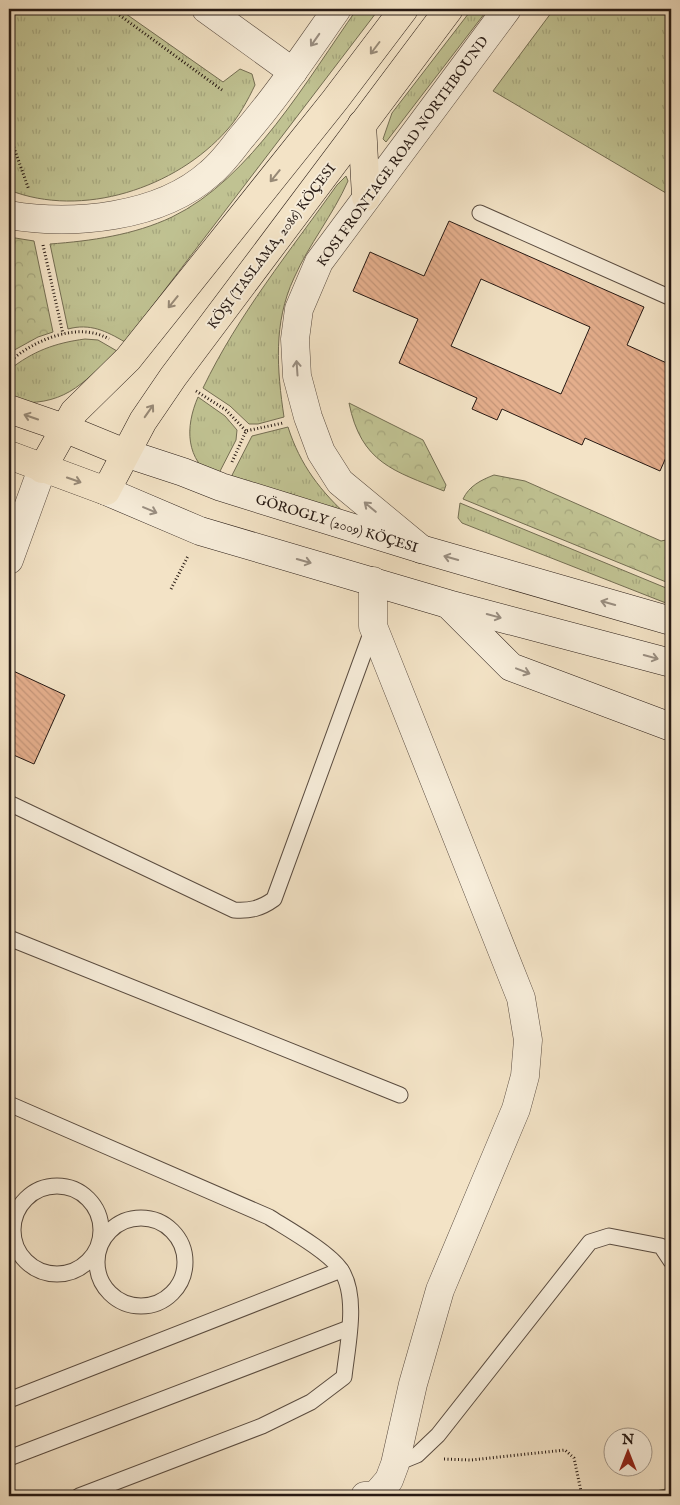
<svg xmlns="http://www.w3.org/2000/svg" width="680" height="1505" font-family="'IM FELL English',serif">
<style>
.grass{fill:url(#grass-tufts);stroke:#746e53}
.forest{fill:url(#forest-crowns);stroke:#746e53}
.cemetery{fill:url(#cemetery-stones);stroke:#746e53}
.building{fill:url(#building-back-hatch);stroke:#271a14;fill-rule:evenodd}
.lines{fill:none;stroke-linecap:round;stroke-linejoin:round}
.service-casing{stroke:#5a4c40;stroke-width:17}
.minor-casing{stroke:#5a4c40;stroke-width:29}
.secondary-casing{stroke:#271a14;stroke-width:29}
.primary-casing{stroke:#271a14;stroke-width:29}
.path{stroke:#271a14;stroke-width:3;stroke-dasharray:1 2.5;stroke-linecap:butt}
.service{stroke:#f7edda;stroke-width:15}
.minor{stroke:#f7edda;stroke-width:28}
.secondary{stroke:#f7edda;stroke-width:28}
.primary{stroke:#f3e3c6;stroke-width:28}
.oneway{stroke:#998e81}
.oneway2{stroke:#978976}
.labels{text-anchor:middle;stroke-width:4;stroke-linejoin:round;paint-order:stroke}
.street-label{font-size:14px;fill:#271a14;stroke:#f7edda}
</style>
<defs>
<pattern id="grass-tufts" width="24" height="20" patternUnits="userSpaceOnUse" patternTransform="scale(1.25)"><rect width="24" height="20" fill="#c0c292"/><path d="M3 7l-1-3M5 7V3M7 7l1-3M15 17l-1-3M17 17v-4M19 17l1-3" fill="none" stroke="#a5a67d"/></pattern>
<pattern id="forest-crowns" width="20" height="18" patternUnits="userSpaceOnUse" patternTransform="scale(1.25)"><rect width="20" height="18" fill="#c0c292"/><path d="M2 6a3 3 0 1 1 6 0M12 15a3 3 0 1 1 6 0" fill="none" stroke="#a5a67d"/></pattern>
<pattern id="cemetery-stones" width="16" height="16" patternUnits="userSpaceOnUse" patternTransform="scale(1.25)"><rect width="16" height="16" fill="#c0c292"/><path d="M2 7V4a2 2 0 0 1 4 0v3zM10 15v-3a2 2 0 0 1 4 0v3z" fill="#a5a67d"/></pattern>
<pattern id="building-back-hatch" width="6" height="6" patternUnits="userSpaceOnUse" patternTransform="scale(1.25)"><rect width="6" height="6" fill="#e4ae8c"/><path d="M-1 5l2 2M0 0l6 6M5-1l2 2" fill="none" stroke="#c49578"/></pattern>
</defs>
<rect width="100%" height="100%" fill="#f3e3c6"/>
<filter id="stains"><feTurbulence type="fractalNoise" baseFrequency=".004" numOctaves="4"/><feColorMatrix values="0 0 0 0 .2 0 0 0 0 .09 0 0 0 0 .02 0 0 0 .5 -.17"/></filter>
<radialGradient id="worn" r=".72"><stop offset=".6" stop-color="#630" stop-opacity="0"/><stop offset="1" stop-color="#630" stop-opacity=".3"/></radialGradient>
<g class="grass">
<path d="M9,9H119L223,82L240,69L252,74L255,85C248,100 238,118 227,130C176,188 82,219 9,190Z"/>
<path d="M357,9H379L125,342C106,331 90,323 68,329L50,244C91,241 134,235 172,217C251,179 308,78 357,9Z"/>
<polygon points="472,9 488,9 386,142 383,139 392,113"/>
<polygon points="554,9 671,9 671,196 493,91"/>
<path d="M346,176L348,181C333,215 309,244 294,278C273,323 277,370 284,417L258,424H249L230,406L203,388C238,315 290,251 337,185Z"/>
<path d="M85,339L98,340L117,351C80,386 64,407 9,402V370C33,351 55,343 85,339Z"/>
<path d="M198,397L225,416L237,430L236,440L216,479C185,460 185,427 198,397Z"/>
<path d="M288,427C300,465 321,492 350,518L226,487L252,436Z"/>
<polygon points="460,503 671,590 671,605 462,523 458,518"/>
</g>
<g class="forest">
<polygon points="9,237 34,241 53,332 38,337 9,353"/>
<path d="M349,403L423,440L446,485L444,491C394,471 361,463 349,403Z"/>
<path d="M494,475L525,481L661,541L671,539V584L463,499C469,486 481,480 494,475Z"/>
</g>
<polygon class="cemetery" points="671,1488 671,1496 631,1496"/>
<g class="building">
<path d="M449,221L644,307L627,345L671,365V446L660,471L585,438L582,445L502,409L497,420L472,409L477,398L399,363L418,319L353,291L370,252L424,276ZM481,279L590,327L561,394L451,346Z"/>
<polygon points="9,669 65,695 34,764 9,753"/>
</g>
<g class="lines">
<defs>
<g id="service">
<polyline points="480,213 671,298"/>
<path d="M9,803L234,910C250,911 260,909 274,899L373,628"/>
<polyline points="9,938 400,1095"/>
<path d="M9,1104L269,1217C288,1229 329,1252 341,1270C359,1297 347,1347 344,1377L311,1402L262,1426L79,1496"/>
<circle cx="57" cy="1230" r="44"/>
<circle cx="141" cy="1262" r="44"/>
<polyline points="9,1400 341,1270"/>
<polyline points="9,1458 349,1328"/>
<polyline points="395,1464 417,1455 438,1435 590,1242 609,1236 661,1246 671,1261"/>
</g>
<g id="minor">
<polyline points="206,9 293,72"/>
<path d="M9,215C72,226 160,218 210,173C221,164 231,151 240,139C276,98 306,53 337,9"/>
<polyline points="421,549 340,482 321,452 308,417 297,376 295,339 299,309 319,262 507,9"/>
<polyline points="9,560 42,469"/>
<polyline points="365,1496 376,1495 389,1480 395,1464 413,1384 440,1290 516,1109 525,1076 528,1040 521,998 373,626 373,581"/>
</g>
<g id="secondary">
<polyline points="125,453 183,472 221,487 421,549 671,621"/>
<polyline points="106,491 200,531 448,604 671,663"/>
<polyline points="449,605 511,667 671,727"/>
</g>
<g id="primary">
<polyline points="362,124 366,197"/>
<polyline points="9,409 64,428 125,453"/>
<polyline points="9,455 106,491 143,421 173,377 449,9"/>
<polyline points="42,469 74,412 128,359 335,100 404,9"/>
</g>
</defs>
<use href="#service" class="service-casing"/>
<use href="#minor" class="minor-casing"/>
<use href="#secondary" class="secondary-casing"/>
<use href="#primary" class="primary-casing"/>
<g class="path">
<polyline points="111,9 222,90"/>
<polyline points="9,134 29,190"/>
<polyline points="43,245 63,334"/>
<path d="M9,362C34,340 78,321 109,339"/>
<polyline points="196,391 226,410 246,431"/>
<polyline points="232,462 246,431 283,423"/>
<polyline points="171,589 188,556"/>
<polyline points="444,1459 471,1460 565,1450 574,1458 582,1496"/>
</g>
<use href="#service" class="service"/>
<use href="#minor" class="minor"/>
<use href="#secondary" class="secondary"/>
<use href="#primary" class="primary"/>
</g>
<defs><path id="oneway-shaft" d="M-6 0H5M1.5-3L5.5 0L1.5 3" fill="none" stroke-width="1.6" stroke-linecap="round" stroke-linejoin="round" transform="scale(1.25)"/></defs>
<g class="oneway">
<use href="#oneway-shaft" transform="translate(315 40) rotate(125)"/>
<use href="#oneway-shaft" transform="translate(297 368) rotate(-94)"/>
<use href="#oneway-shaft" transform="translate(370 507) rotate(-140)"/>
<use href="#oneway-shaft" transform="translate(150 510) rotate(23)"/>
<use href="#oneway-shaft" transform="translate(451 558) rotate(-164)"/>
<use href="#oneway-shaft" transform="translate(304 561) rotate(16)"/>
<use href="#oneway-shaft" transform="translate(608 603) rotate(-164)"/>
<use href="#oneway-shaft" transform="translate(494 616) rotate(15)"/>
<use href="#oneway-shaft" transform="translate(651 657) rotate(15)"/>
<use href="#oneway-shaft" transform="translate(523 671) rotate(21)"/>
</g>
<g class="oneway2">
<use href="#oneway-shaft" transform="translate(375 48) rotate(127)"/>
<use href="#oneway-shaft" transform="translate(275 176) rotate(129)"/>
<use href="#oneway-shaft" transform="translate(173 302) rotate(129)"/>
<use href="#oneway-shaft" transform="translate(149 411) rotate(-55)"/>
<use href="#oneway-shaft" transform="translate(31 417) rotate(-161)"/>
<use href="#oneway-shaft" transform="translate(74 480) rotate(19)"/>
</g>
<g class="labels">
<g class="street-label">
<text transform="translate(402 151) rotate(-54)" y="5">KOSI FRONTAGE ROAD NORTHBOUND</text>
<text transform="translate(271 246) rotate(-53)" y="5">KÖŞI (TASLAMA, 2086) KÖÇESI</text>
<text transform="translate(337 523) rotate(17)" y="5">GÖROGLY (2009) KÖÇESI</text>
</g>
</g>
<rect width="680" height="1505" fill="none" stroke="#f3e3c6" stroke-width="30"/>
<rect x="10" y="10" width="660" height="1485" fill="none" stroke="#271a14" stroke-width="2.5"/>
<rect x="15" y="15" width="650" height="1475" fill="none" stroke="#271a14"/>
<g transform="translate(628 1452)"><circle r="24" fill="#f7edda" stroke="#a4998b"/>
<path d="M0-4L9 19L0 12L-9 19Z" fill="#8f2418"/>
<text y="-8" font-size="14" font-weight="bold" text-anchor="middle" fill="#271a14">N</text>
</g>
<rect width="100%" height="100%" filter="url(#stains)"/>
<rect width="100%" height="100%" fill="url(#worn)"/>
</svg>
